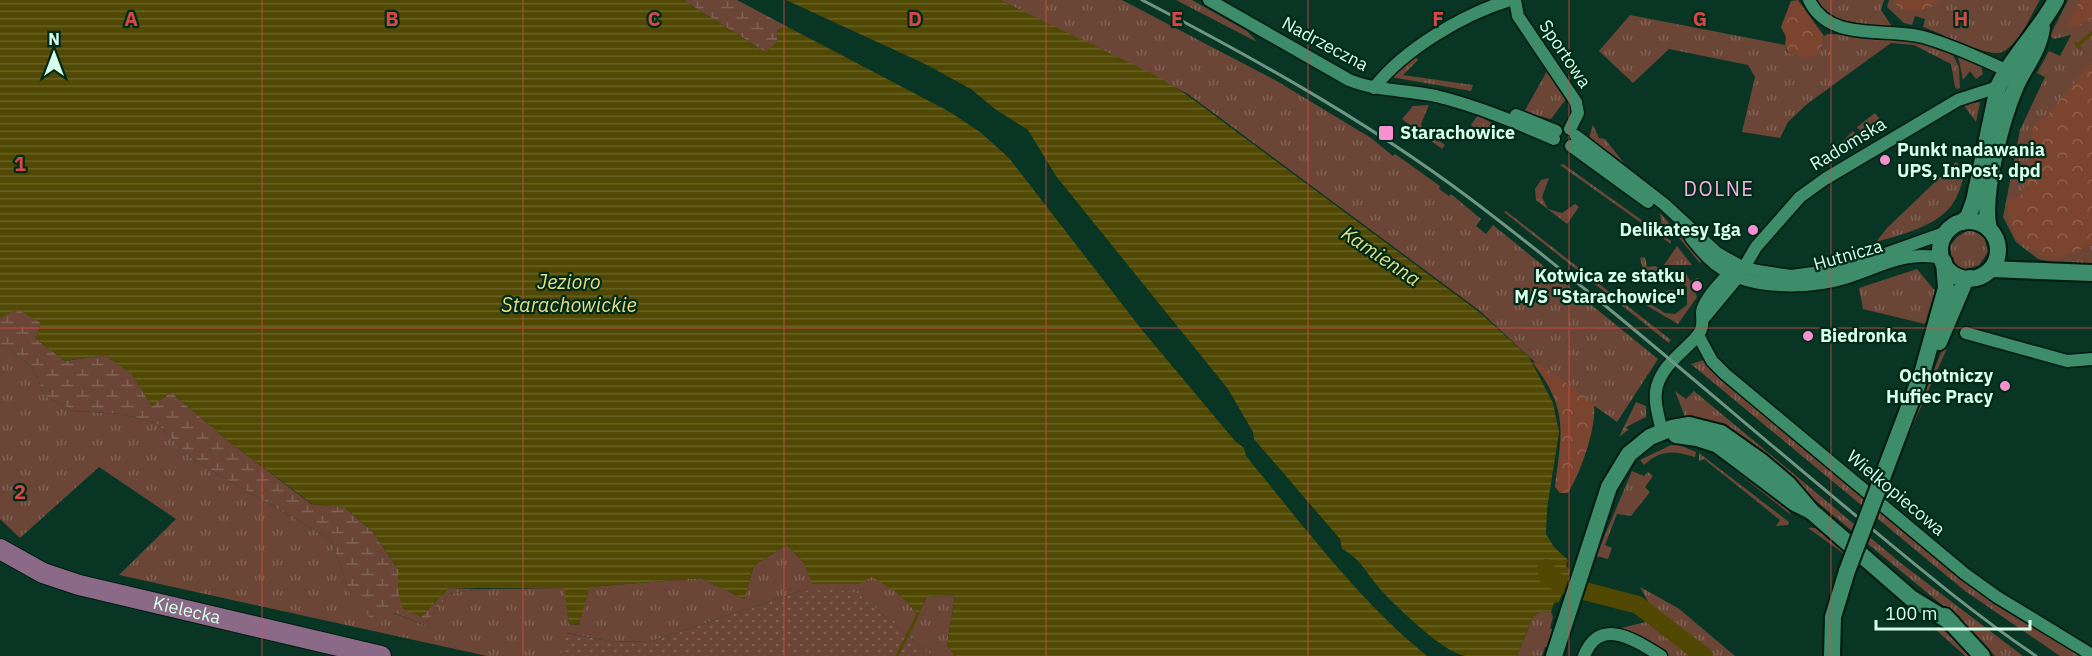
<svg xmlns="http://www.w3.org/2000/svg" width="2092" height="656" font-family="'IBM Plex Sans',sans-serif">
<style>
.grass{fill:url(#grass-tufts)}
.forest{fill:url(#forest-crowns)}
.wetland{fill:url(#wetland-marsh)}
.garden{fill:url(#garden-dots)}
.water{fill:url(#water-rules)}
.lines{fill:none;stroke-linecap:round;stroke-linejoin:round}
.stream{stroke:#514903;stroke-width:3}
.river{stroke:#514903;stroke-width:18}
.street-casing{stroke:#021a10;stroke-width:15}
.secondary-casing{stroke:#021a10;stroke-width:20}
.primary-casing{stroke:#021a10;stroke-width:22}
.street{stroke:#3d8c6a;stroke-width:12}
.secondary{stroke:#3d8c6a;stroke-width:16}
.primary{stroke:#8b6a87;stroke-width:20}
.rail{stroke:#6d9683;stroke-width:3}
.secondary-bridge-casing{stroke:#021a10;stroke-width:20;stroke-linecap:butt}
.secondary-bridge{stroke:#3d8c6a;stroke-width:16}
.grid{fill:none;stroke:#d64845;stroke-width:1.5;stroke-opacity:0.55}
.poi-dot{fill:#f690d0;stroke:#002b1a;stroke-width:2}
.labels{text-anchor:middle;stroke-width:4.5;stroke-linejoin:round;paint-order:stroke}
.street-label{font-size:18px;fill:#d8ffea;stroke:#002b1a}
.poi-label{font-size:18px;font-weight:bold;fill:#d8ffea;stroke:#002b1a;text-anchor:start}
.neighbourhood-label{font-size:20px;letter-spacing:1.5px;fill:#f9b1dd;stroke:#002b1a}
.water-label{font-size:20px;font-style:italic;fill:#e7dd82;stroke:#002b1a}
.grid-label{font-size:20px;text-anchor:middle;font-weight:bold;fill:#d64845;stroke:#002b1a;stroke-width:4.5;stroke-linejoin:round;paint-order:stroke}
</style>
<defs>
<pattern id="grass-tufts" width="24" height="20" patternUnits="userSpaceOnUse" patternTransform="scale(1.5)"><rect width="24" height="20" fill="#6b4637"/><path d="M3 7l-1-3M5 7V3M7 7l1-3M15 17l-1-3M17 17v-4M19 17l1-3" fill="none" stroke="#7f6254"/></pattern>
<pattern id="forest-crowns" width="20" height="18" patternUnits="userSpaceOnUse" patternTransform="scale(1.5)"><rect width="20" height="18" fill="#7a442e"/><path d="M2 6a3 3 0 1 1 6 0M12 15a3 3 0 1 1 6 0" fill="none" stroke="#8c604c"/></pattern>
<pattern id="wetland-marsh" width="20" height="14" patternUnits="userSpaceOnUse" patternTransform="scale(1.5)"><rect width="20" height="14" fill="#6b4637"/><path d="M1 5h8M5 5V1M11 12h8M15 12V8" fill="none" stroke="#7f6254"/></pattern>
<pattern id="garden-dots" width="8" height="8" patternUnits="userSpaceOnUse" patternTransform="scale(1.5)"><rect width="8" height="8" fill="#6b4637"/><path d="M2 2h.1M6 6h.1" fill="none" stroke="#7f6254" stroke-width="1.8" stroke-linecap="round"/></pattern>
<pattern id="water-rules" width="6" height="5" patternUnits="userSpaceOnUse" patternTransform="scale(1.5)"><rect width="6" height="5" fill="#514903"/><path d="M0 2.5h6" fill="none" stroke="#696428"/></pattern>
</defs>
<rect width="100%" height="100%" fill="#093524"/>
<g class="grass">
<polygon points="1000,0 1122,0 1275,80 1371,138 1393,156 1395,154 1440,186 1439,189 1449,196 1451,194 1481,219 1476,226 1486,234 1493,225 1658,359 1617,422 1539,366 1480,311 1188,94"/>
<polygon points="1176,0 1192,0 1247,31 1257,42"/>
<path d="M1817,0H1884L1881,10L1893,28C1864,25 1835,27 1817,0Z"/>
<path d="M1889,0H2040C2030,16 2020,44 2002,52C1988,58 1939,32 1923,27L1925,19L1915,16L1912,25L1904,23L1887,7Z"/>
<polygon points="2068,0 2092,0 2092,266 2065,265 2038,259 2016,242 2003,217 2020,130 2045,77 2037,73 2049,51 2060,56 2071,35 2054,39 2050,36"/>
<path d="M1630,15L1785,45L1787,52C1801,59 1808,56 1821,51L1824,36L1828,34L1887,36L1924,43L1953,55L1959,67L1960,88L1957,89L1955,87L1951,64L1914,45L1891,43L1807,104L1788,122L1780,138L1742,132L1755,77L1748,65L1669,49L1633,83L1599,51Z"/>
<polygon points="1414,55 1418,60 1403,75 1473,85 1471,91 1391,77"/>
<polygon points="1958,56 1981,65 1983,74 1976,79 1970,71 1963,80"/>
<polygon points="1547,71 1566,99 1551,119 1524,112"/>
<polygon points="1980,102 1976,122 1963,104"/>
<polygon points="1429,105 1421,124 1423,129 1445,145 1442,149 1402,119 1413,106"/>
<polygon points="1875,113 1885,126 1865,137 1857,127"/>
<polygon points="1478,115 1495,125 1486,136 1471,125"/>
<polygon points="1593,125 1599,138 1605,139 1624,163 1589,138"/>
<polygon points="1853,131 1861,141 1846,150 1840,144"/>
<path d="M1956,162L1965,171C1962,183 1959,196 1951,206C1935,227 1900,235 1876,242L1887,228Z"/>
<polygon points="1563,164 1671,241 1671,244 1560,165"/>
<polygon points="1549,178 1542,197 1548,209 1562,213 1575,204 1579,207 1567,224 1536,200 1535,189 1541,180"/>
<polygon points="1506,211 1671,340 1669,343 1504,212"/>
<polygon points="1660,213 1702,261 1700,263 1680,239 1662,226"/>
<polygon points="1972,228 1984,236 1988,252 1979,265 1962,271 1952,260 1950,246 1957,237"/>
<polygon points="1677,246 1692,265 1664,265"/>
<polygon points="1645,257 1647,267 1655,266 1668,272 1685,271 1690,281 1698,278 1701,292 1697,283 1692,285 1697,297 1678,324 1647,306 1639,297 1665,313 1675,314 1687,305 1687,287 1678,280 1645,278 1639,271 1643,269 1640,258"/>
<polygon points="1917,269 1935,291 1925,324 1863,309 1859,288"/>
<polygon points="1674,290 1679,297 1674,303 1669,304 1659,296 1662,291"/>
<path d="M1961,302L1965,304C1944,361 1915,414 1895,471L1893,470C1914,414 1940,359 1961,302Z"/>
<polygon points="0,345 6,346 32,367 45,396 74,411 122,414 156,423 194,460 331,540 351,596 424,625 449,594 480,589 565,588 569,624 579,625 589,587 701,578 744,599 754,565 787,545 804,563 872,576 898,593 918,614 927,597 955,595 947,645 955,656 932,656 857,593 801,591 649,642 608,641 567,633 561,656 487,656 119,575 176,519 99,467 20,538 0,519"/>
<path d="M1704,360C1744,401 1790,436 1834,473C1914,539 1991,605 2082,656H2060L1965,591L1691,364Z"/>
<polygon points="1675,391 1686,399 1694,391 1902,564 2023,656 1995,656 1970,628 1743,441 1687,422"/>
<polygon points="1636,402 1646,406 1646,417 1626,427 1628,430 1619,437"/>
<polygon points="1702,443 1786,504 1791,515 1713,453 1703,448"/>
<path d="M1671,445H1679L1696,452L1695,457C1673,451 1662,449 1644,465L1640,460Z"/>
<polygon points="1699,453 1789,522 1788,525 1776,526 1780,520 1704,459 1699,461"/>
<polygon points="1632,471 1644,476 1648,472 1653,476 1645,487 1650,492 1631,516 1617,514 1605,545 1612,548 1608,559 1596,556"/>
<path d="M1808,528C1826,525 1839,546 1850,558Z"/>
<polygon points="1640,587 1678,608 1735,656 1668,656 1650,643 1621,628 1658,619"/>
<polygon points="1543,611 1551,612 1553,617 1550,628 1554,630 1548,648 1545,647 1542,656 1517,656 1533,616"/>
<polygon points="1940,626 1970,656 1965,656 1935,629"/>
</g>
<g class="forest">
<path d="M1798,0L1824,36L1821,51C1811,59 1800,58 1788,53L1785,45L1786,37L1781,27L1791,1Z"/>
<path d="M1894,0H1939C1930,12 1914,13 1900,10Z"/>
<polygon points="2080,0 2092,0 2092,19 2073,28 2068,24"/>
<polygon points="2092,62 2092,244 2056,259 2043,256 2017,240 2010,224 2007,202 2021,195 2032,155 2031,129 2048,114"/>
<path d="M1532,362L1540,364L1594,403C1597,427 1581,472 1568,493H1560L1555,487C1562,432 1569,409 1532,362Z"/>
</g>
<g class="wetland">
<polygon points="683,0 737,0 786,26 777,30 778,42 765,52"/>
<polygon points="17,308 41,323 36,339 65,361 105,355 132,374 152,406 171,392 227,440 311,504 344,507 373,532 398,569 398,592 421,617 449,588 480,589 449,594 424,625 395,613 377,625 351,596 331,540 194,460 156,423 122,414 74,411 45,396 32,367 6,346 0,345 0,318"/>
</g>
<polygon class="garden" points="833,590 857,593 932,656 561,656 566,633 608,641 649,642 801,591"/>
<g class="water">
<path d="M0,0H683L765,52L777,42V30L786,26L950,112L980,132L1009,158L1142,330L1235,441L1244,448L1246,456C1303,525 1357,599 1427,656H955L947,645L955,595L927,597L918,614L898,593L872,577L860,584H812L804,563L787,545L754,565L744,599L701,578L590,587L579,625L569,624L564,588H449L421,617L403,609L398,592V569L373,532L344,507L312,504L227,440L171,392L152,406L132,374L105,355L65,361L36,339L41,323L17,309L0,318Z"/>
<path d="M786,0H1000L1157,76L1187,95L1479,312L1529,357L1553,403L1559,432L1547,509L1546,534L1554,547L1568,560L1566,566L1570,570L1566,583L1562,585L1564,589L1559,602L1554,603L1551,612L1543,611L1533,616L1517,656C1500,656 1482,656 1466,656C1443,653 1396,606 1380,589C1368,575 1359,557 1342,549L1340,539L1254,439L1253,432L1228,389L1056,176L1028,130L995,109L971,89L925,64Z"/>
</g>
<g class="lines">
<g class="stream">
<polyline points="2076,43 2080,48"/>
<polyline points="2077,46 2092,33"/>
<polyline points="897,656 918,614"/>
</g>
<polyline class="river" points="1546,568 1548,577 1562,585 1638,605 1704,656"/>
<defs>
<g id="street">
<path d="M1209,0L1349,80C1376,91 1407,90 1436,96C1477,106 1515,122 1554,139"/>
<polyline points="1515,0 1518,16 1576,102 1578,113 1570,129"/>
<path d="M1809,0C1829,43 1886,27 1923,37C1952,45 1979,58 2006,70"/>
<path d="M1374,88C1404,49 1464,14 1510,0"/>
<polyline points="1516,115 1556,131"/>
<polyline points="1576,136 1664,204 1717,253 1742,267 1758,271 1791,276 1843,269 1947,232"/>
<polyline points="1571,146 1648,202"/>
<path d="M1691,238C1701,250 1710,262 1724,270C1754,290 1812,288 1845,278C1880,267 1905,250 1942,258"/>
<polyline points="1704,318 1739,276 1756,247 1800,197 1825,179 1958,100 1998,87"/>
<polyline points="1966,333 2067,361 2092,359"/>
<polyline points="1698,335 1712,361 1725,374 1965,574 1997,597 2092,655"/>
<path d="M1662,432C1659,417 1653,401 1657,386C1664,363 1684,352 1698,335C1704,327 1702,321 1702,313C1701,303 1727,273 1735,270"/>
<path d="M1584,656C1600,616 1635,640 1661,656"/>
</g>
<g id="secondary">
<circle cx="1969" cy="250" r="29"/>
<path d="M1962,222L1968,217L1974,201L1998,87C2013,55 2039,31 2056,0"/>
<path d="M1989,229C1981,196 2002,118 2016,86C2025,66 2039,51 2042,28"/>
<polyline points="1991,269 2092,273"/>
<polyline points="1939,342 1965,281 1970,278"/>
<polyline points="1676,435 1697,438 1718,445 1795,503 1811,511 1911,598 1952,623"/>
<polyline points="1887,465 1923,370 1946,288 1944,262"/>
<polyline points="1945,616 1982,656"/>
<polyline points="1554,656 1609,487 1629,454 1650,437 1672,428 1689,425 1721,433 1762,462 1788,484 1811,511"/>
<polyline points="1832,656 1833,617 1847,571"/>
</g>
<g id="primary">
<path id="s1" d="M0,549L43,573L79,585L381,656"/>
</g>
</defs>
<use href="#street" class="street-casing"/>
<use href="#secondary" class="secondary-casing"/>
<use href="#primary" class="primary-casing"/>
<use href="#street" class="street"/>
<use href="#secondary" class="secondary"/>
<use href="#primary" class="primary"/>
<path class="rail" d="M1142,0C1263,63 1381,129 1489,213C1610,306 1725,407 1843,505C1906,557 1968,610 2036,656"/>
<defs>
<polyline id="secondary-bridge" points="1847,571 1887,465"/>
</defs>
<use href="#secondary-bridge" class="secondary-bridge-casing"/>
<use href="#secondary-bridge" class="secondary-bridge"/>
</g>
<path class="grid" d="M262,0V656M523,0V656M784,0V656M1046,0V656M1308,0V656M1569,0V656M1831,0V656M0,328H2092"/>
<g class="poi-dot">
<rect x="1378" y="125" width="16" height="16" rx="3"/>
<circle cx="1885" cy="160" r="6"/>
<circle cx="1753" cy="230" r="6"/>
<circle cx="1697" cy="286" r="6"/>
<circle cx="1808" cy="336" r="6"/>
<circle cx="2005" cy="386" r="6"/>
</g>
<g class="labels">
<g class="street-label">
<text transform="translate(1325 44) rotate(28)" y="6">Nadrzeczna</text>
<text transform="translate(1565 54) rotate(56)" y="6">Sportowa</text>
<text transform="translate(1848 144) rotate(-31)" y="6">Radomska</text>
<text transform="translate(1848 255) rotate(-16)" y="6">Hutnicza</text>
<text transform="translate(1896 493) rotate(40)" y="6">Wielkopiecowa</text>
<text dy="6" stroke="none"><textPath href="#s1" startOffset="198">Kielecka</textPath></text>
</g>
<g class="poi-label">
<text x="1400" y="139">Starachowice</text>
<text x="1897" y="156">Punkt nadawania<tspan x="1897" dy="21">UPS, InPost, dpd</tspan></text>
<text x="1741" y="236" text-anchor="end">Delikatesy Iga</text>
<text x="1685" y="282" text-anchor="end">Kotwica ze statku<tspan x="1685" dy="21">M/S "Starachowice"</tspan></text>
<text x="1820" y="342">Biedronka</text>
<text x="1993" y="382" text-anchor="end">Ochotniczy<tspan x="1993" dy="21">Hufiec Pracy</tspan></text>
</g>
<g class="neighbourhood-label">
<text x="1719" y="196">DOLNE</text>
</g>
<g class="water-label">
<text transform="translate(1381 256) rotate(34)" y="7">Kamienna</text>
<text x="569" y="289">Jezioro<tspan x="569" dy="23">Starachowickie</tspan></text>
</g>
</g>
<g class="grid-label">
<text x="131" y="26">A</text>
<text x="392" y="26">B</text>
<text x="654" y="26">C</text>
<text x="915" y="26">D</text>
<text x="1177" y="26">E</text>
<text x="1438" y="26">F</text>
<text x="1700" y="26">G</text>
<text x="1961" y="26">H</text>
<text x="20" y="171">1</text>
<text x="20" y="499">2</text>
</g>
<g transform="translate(54 54)" stroke="#002b1a" stroke-width="4.5" paint-order="stroke">
<path d="M0-4.5L10 22L0 15L-10 22Z" fill="#d8ffea"/>
<text y="-9" font-size="16" font-weight="bold" text-anchor="middle" fill="#d8ffea">N</text>
</g>
<path d="M1876 620v9h154v-9" fill="none" stroke="#d8ffea" stroke-width="3"/>
<text x="1885" y="620" font-size="18" fill="#d8ffea" stroke="#002b1a" stroke-width="4.5" paint-order="stroke">100 m</text>
</svg>
